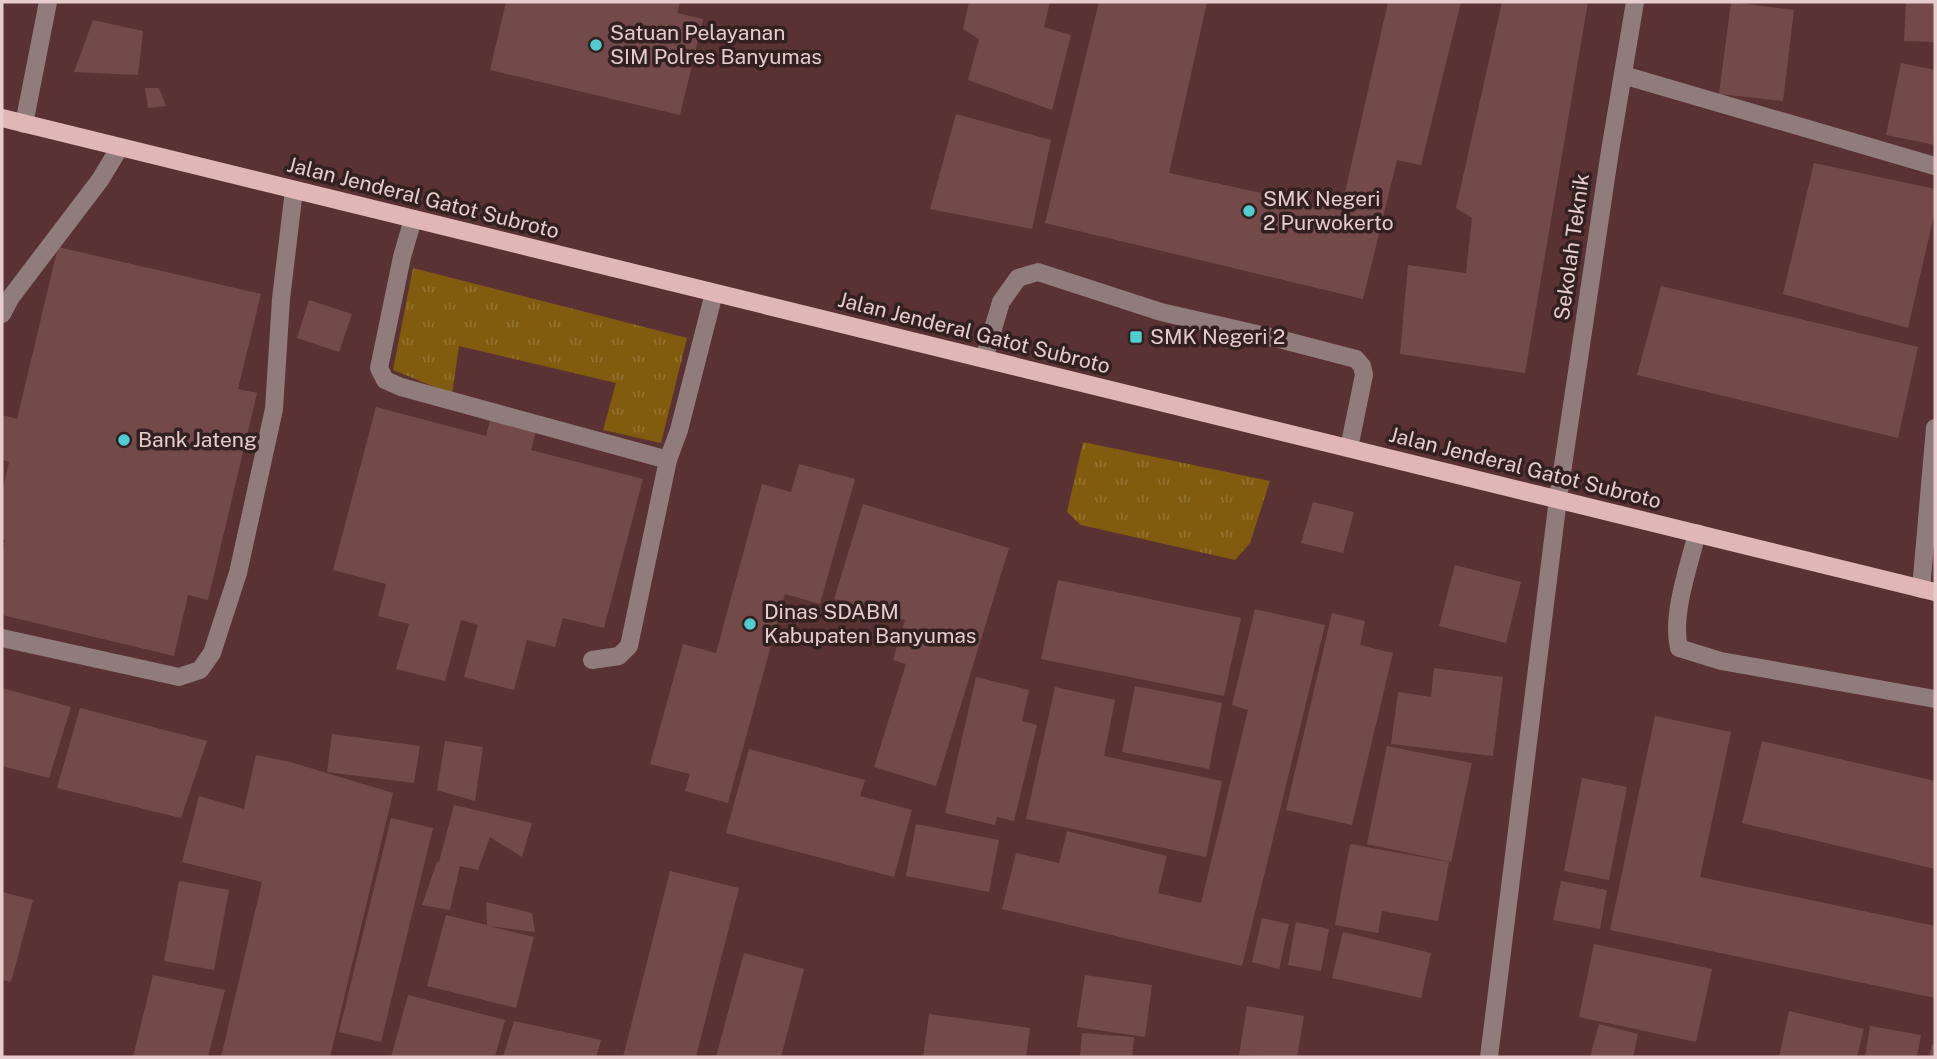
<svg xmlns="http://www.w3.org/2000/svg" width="1937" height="1059" font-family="'Public Sans',sans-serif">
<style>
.grass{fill:url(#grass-tufts)}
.building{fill:#74494a}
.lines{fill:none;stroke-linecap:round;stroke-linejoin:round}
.minor{stroke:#917c7c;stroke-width:18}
.major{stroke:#e1b6b6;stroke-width:18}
.poi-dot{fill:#51ccd1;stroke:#332020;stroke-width:2.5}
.labels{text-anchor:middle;stroke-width:7;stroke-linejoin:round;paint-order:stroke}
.poi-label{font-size:21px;fill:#e6cccb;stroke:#332020;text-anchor:start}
.street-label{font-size:21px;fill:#e6cccb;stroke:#332020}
</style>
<defs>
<pattern id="grass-tufts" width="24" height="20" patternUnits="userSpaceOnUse" patternTransform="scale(1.75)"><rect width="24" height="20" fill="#825c0e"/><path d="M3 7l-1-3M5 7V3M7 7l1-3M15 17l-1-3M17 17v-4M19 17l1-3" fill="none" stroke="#947230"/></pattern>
</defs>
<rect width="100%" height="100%" fill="#5b3233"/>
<g class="grass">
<polygon points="413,268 687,338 661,443 603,430 616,383 459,346 452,394 393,370"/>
<polygon points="1083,442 1270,481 1250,543 1235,560 1081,525 1067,512"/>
</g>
<g class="building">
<polygon points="506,2 680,2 677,13 703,19 680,115 490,70"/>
<polygon points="969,2 1050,2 1044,27 1071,35 1052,110 968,80 979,39 963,29"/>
<polygon points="1099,2 1207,2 1169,173 1341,210 1388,2 1461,2 1421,165 1397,160 1363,299 1045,223"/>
<polygon points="1502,2 1588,2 1525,373 1400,354 1408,265 1466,273 1472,218 1456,208"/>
<polygon points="1731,2 1794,10 1783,101 1719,94"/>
<polygon points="1906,2 1935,2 1935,42 1904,41"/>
<polygon points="93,20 143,31 138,75 74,72"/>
<polygon points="1901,63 1935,70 1935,145 1886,135"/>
<polygon points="145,88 159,88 166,106 148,108"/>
<polygon points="956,114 1051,140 1032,229 930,209"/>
<polygon points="1814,163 1935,189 1935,211 1908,328 1783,294"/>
<polygon points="58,247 261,294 238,389 257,393 208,600 188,595 174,656 2,615 2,555 5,540 2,539 2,492 9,462 2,460 2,415 17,419"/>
<polygon points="1661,286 1918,347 1898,438 1637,375"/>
<polygon points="309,300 352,314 339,352 297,338"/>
<polygon points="376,407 486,436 490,420 536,431 531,450 643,479 604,628 563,618 555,647 527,640 514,690 464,677 478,625 461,620 445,681 396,669 409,624 378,616 386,584 333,570"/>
<polygon points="799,464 855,479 820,604 785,594 728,803 685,791 690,774 650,764 683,644 716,653 762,484 791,492"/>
<polygon points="1313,502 1354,512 1343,553 1301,543"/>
<polygon points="863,504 1009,548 936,786 874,767 906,664 893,660 905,620 834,599"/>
<polygon points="1455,565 1521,582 1506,643 1439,626"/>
<polygon points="1058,580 1241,618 1224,696 1041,659"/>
<polygon points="1255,609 1325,625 1242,966 1002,909 1016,853 1059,863 1067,831 1167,856 1158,893 1201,903 1248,710 1232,705"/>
<polygon points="1332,613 1365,621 1360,645 1393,653 1352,825 1286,810"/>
<polygon points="1434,668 1503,677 1493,756 1391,744 1398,692 1431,697"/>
<polygon points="976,677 1029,690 1022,721 1037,725 1014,821 997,817 995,825 945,813"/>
<polygon points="1135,686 1222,703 1209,769 1122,752"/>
<polygon points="1055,687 1115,700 1104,756 1222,781 1206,857 1026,819"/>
<polygon points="2,688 71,707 49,778 2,766"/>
<polygon points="80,708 207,741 181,818 57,788"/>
<polygon points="1655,716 1731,732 1700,877 1935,926 1935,998 1610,930"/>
<polygon points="332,734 420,746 414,783 327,772"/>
<polygon points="445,741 483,747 475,801 437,790"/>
<polygon points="1762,741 1935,781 1935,869 1742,823"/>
<polygon points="1387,746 1472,763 1451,862 1367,844"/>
<polygon points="749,749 865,780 860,796 912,810 894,877 726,833"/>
<polygon points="256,755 290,762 393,793 330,1057 221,1057 262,882 182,862 199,796 244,809"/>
<polygon points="1582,778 1627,787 1609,880 1564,871"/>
<polygon points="454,805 532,823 522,857 490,837 478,870 460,866 450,910 422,905 437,862 439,862"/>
<polygon points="391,818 433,828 381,1042 339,1032"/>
<polygon points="916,824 999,840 989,892 906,876"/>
<polygon points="1350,844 1449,862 1438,921 1382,911 1378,933 1335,925"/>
<polygon points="670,871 739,888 696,1057 623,1057"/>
<polygon points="179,881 229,890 214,970 164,961"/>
<polygon points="1561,881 1607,890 1600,929 1553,920"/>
<polygon points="2,892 33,900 11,982 2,980"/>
<polygon points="486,902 532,913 535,932 489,926 534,937 516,1008 427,986 446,915 487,925"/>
<polygon points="1262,918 1289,924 1279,969 1252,962"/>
<polygon points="1296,922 1329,929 1321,971 1288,965"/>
<polygon points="1343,932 1431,953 1421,998 1332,978"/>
<polygon points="1594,944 1712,969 1696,1042 1579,1017"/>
<polygon points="744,953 804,969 781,1057 716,1057"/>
<polygon points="153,975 225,990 208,1057 133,1057"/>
<polygon points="1085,975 1152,985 1145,1037 1077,1027"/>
<polygon points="408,995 505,1020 495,1057 391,1057"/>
<polygon points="1247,1006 1304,1016 1297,1057 1239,1055"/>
<polygon points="1789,1011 1864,1029 1857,1057 1779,1057"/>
<polygon points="929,1014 1030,1028 1026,1057 923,1057"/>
<polygon points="514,1021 601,1040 596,1057 503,1057"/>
<polygon points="1599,1024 1638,1034 1633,1057 1590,1057"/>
<polygon points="1870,1026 1921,1035 1917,1057 1865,1057"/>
<polygon points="1082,1033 1134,1037 1132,1057 1080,1057"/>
<polygon points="1932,1044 1935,1045 1935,1057 1929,1057"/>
</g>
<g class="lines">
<g class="minor">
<polyline points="1623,75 1935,166"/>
<polyline points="24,124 48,2"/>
<polyline points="413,219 402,257 379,368 385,380 401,387 668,460"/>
<polyline points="2,314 11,297 100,180 120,147"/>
<polyline points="984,359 1001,302 1018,278 1038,272 1161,312 1283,340 1356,359 1362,366 1364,375 1349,448"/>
<path d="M1697,533C1689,566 1671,615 1679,648L1721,661L1935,699"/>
<polyline points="1921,589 1935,428"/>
<polyline points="2,638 179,677 200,670 212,653 238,573 274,409 281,299 294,190"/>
<polyline points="592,660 619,656 629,646 668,460 679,430 714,293"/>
<polyline points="1489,1057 1558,499 1610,151 1635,2"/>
</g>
<polyline class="major" points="2,118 1935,592"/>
</g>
<g class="poi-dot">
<circle cx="596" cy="45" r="7"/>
<circle cx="1249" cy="211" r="7"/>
<rect x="1129" y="330" width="14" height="14" rx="3.5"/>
<circle cx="124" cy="440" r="7"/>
<circle cx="750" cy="624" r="7"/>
</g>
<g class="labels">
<g class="poi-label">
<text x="610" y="40">Satuan Pelayanan<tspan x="610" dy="24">SIM Polres Banyumas</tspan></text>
<text x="1263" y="206">SMK Negeri<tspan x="1263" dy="24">2 Purwokerto</tspan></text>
<text x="1150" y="344">SMK Negeri 2</text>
<text x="138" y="447">Bank Jateng</text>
<text x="764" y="619">Dinas SDABM<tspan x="764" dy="24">Kabupaten Banyumas</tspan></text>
</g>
<g class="street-label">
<text transform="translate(423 198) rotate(14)" y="7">Jalan Jenderal Gatot Subroto</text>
<text transform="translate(1572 247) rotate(-82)" y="7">Sekolah Teknik</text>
<text transform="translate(974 333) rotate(14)" y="7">Jalan Jenderal Gatot Subroto</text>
<text transform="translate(1525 468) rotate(14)" y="7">Jalan Jenderal Gatot Subroto</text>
</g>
</g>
<rect width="1937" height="1059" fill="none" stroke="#e6cccb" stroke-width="7"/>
</svg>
